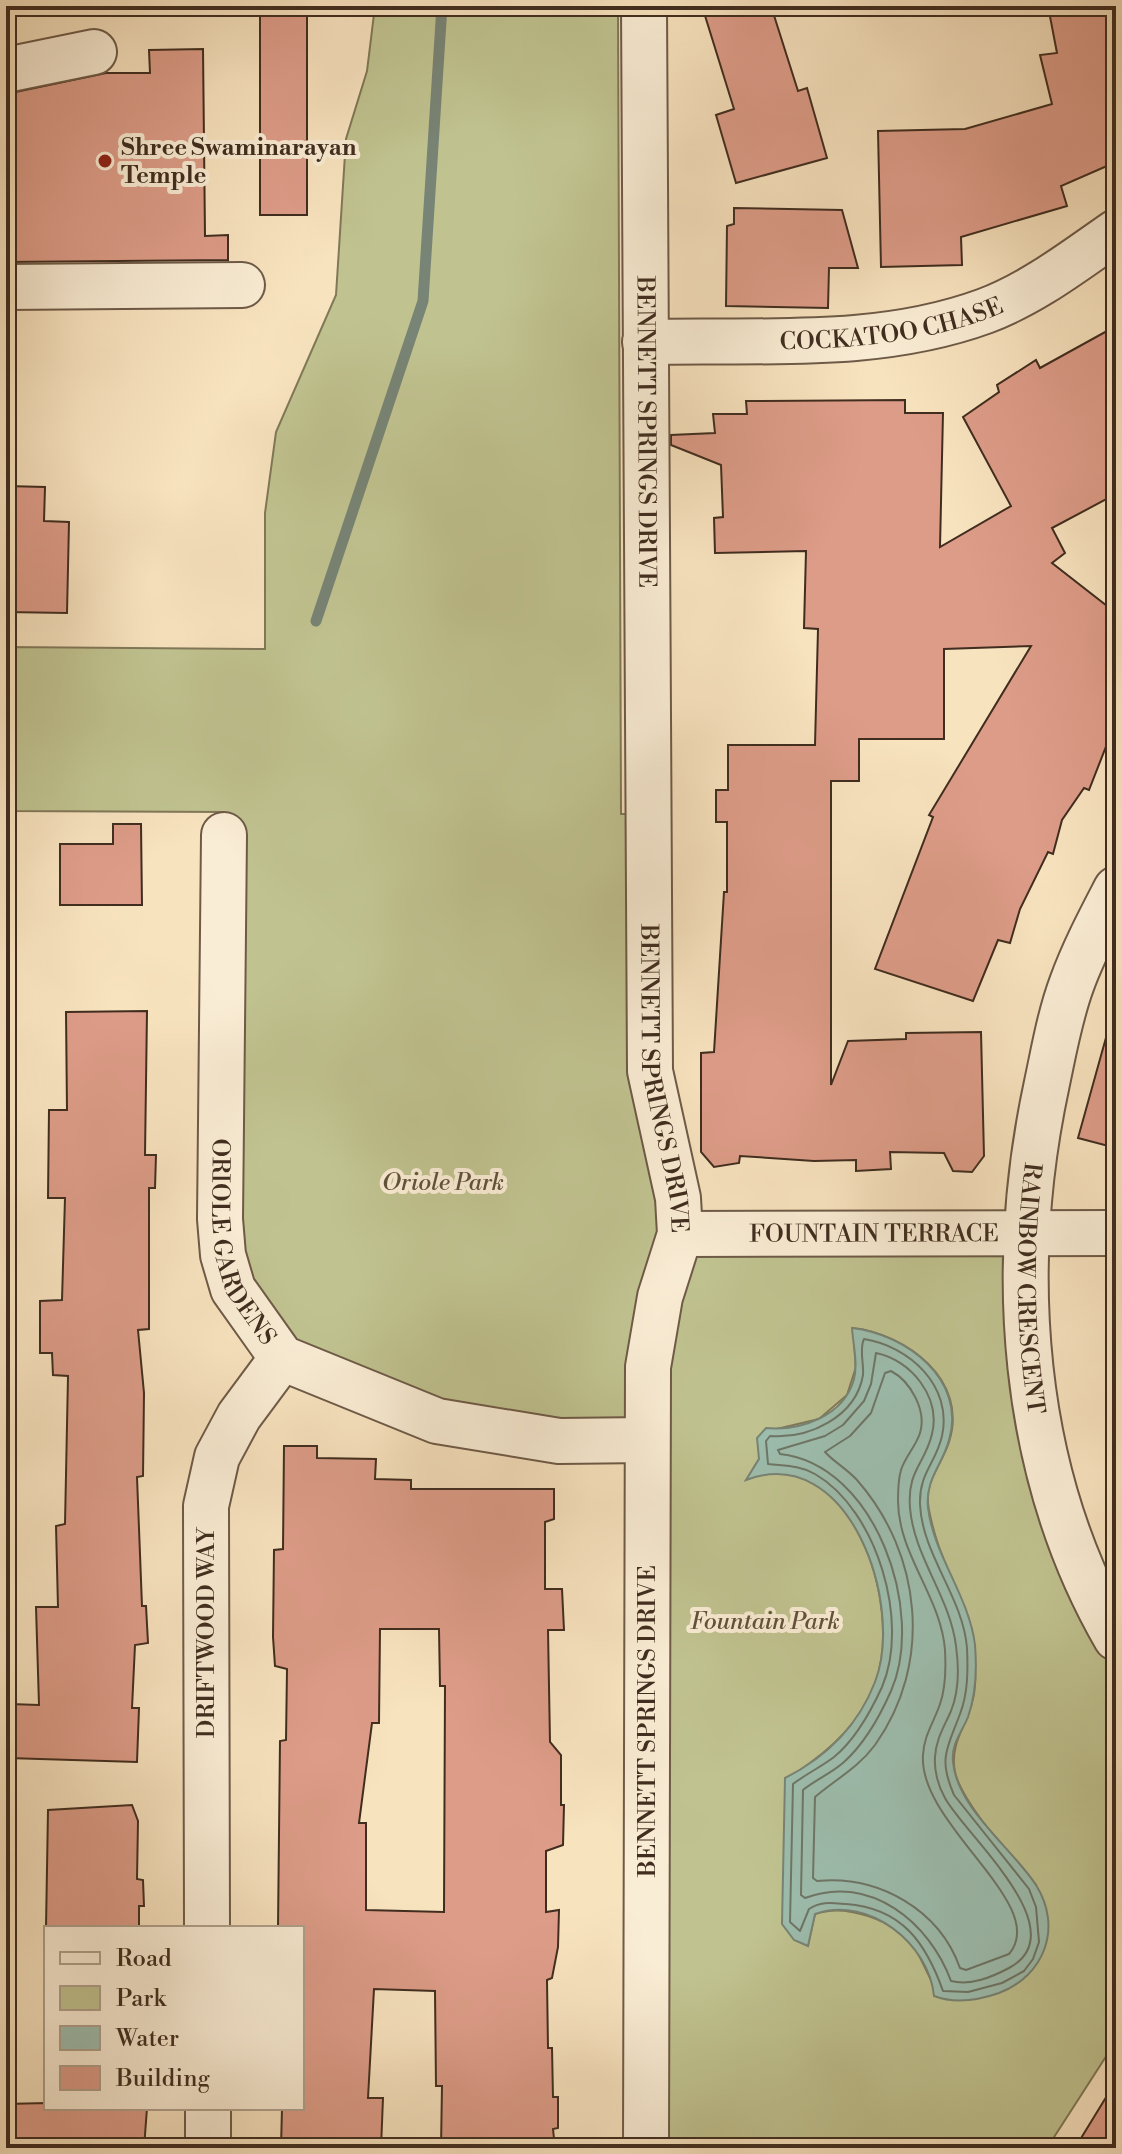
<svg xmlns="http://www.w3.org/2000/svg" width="1122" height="2154" font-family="'Libre Bodoni',serif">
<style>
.green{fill:#c0c390;stroke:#807858;stroke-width:2;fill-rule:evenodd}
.water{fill:#9dbeaf;stroke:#788475;stroke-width:2}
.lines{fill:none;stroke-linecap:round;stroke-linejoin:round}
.shore{stroke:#6e7667;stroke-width:2}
.stream{stroke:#788475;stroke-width:11}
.building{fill:#dd9c88;stroke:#402d1f;stroke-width:2;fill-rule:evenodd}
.minor-casing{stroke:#6e5a47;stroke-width:48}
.minor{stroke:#faedd5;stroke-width:44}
.poi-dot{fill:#8f2418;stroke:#faedd5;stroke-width:3}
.labels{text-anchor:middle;stroke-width:8;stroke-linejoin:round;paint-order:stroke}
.poi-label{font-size:24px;font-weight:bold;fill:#402d1f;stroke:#faedd5;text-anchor:start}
.street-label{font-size:24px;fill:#402d1f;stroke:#faedd5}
.park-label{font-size:24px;font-style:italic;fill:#60523b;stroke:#faedd5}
</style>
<rect width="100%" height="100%" fill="#f8e3bf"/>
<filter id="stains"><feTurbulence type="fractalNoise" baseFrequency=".0025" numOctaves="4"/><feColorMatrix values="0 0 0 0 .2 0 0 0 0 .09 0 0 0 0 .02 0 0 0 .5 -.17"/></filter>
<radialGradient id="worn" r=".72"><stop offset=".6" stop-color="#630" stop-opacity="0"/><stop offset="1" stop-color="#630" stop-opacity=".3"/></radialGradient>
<path class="green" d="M375,6H618L621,814H649L680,1233H1027L1026,1312L1116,1638V2041L1047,2148H646L647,1440L437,1421L250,1316L219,1181L224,812L6,811V647L265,649V513L276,432L336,295L346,139L367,71ZM853,1328C906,1334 969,1380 949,1442C941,1467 923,1481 929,1510C941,1575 979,1612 975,1685C974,1717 948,1740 955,1772C961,1801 1014,1862 1036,1885L954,2000C948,1995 939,1990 934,1984C926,1974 922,1957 913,1946C893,1920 846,1903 815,1914L808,1945L797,1772C832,1749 861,1722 876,1681C903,1603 850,1442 747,1479L759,1459V1449L777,1429L819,1419L847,1395L856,1367Z"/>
<path class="water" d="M852,1328C905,1334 967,1379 949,1440C942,1466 925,1479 928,1508C934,1556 969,1596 975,1645C977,1669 976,1694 968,1717C962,1732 951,1744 953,1762C957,1808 1012,1848 1036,1885C1063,1928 1044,1976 999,1993C979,2000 955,2004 934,1996C929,1944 869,1895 815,1914L808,1946L794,1940L782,1924L785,1778C827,1757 858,1726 875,1682C905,1605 849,1441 746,1480L759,1459L757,1438L766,1428C801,1431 844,1416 854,1379C858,1363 853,1344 852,1328Z"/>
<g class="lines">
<g class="shore">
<path d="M864,1339C909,1346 953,1386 942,1436C936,1463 919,1473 920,1504C922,1555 963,1597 967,1648C968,1671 968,1693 960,1714C947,1749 938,1758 954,1795L1029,1889L1036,1907L1039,1942L1033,1959L1024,1971L1002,1983L968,1992L943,1991C926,1943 902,1908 846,1904C832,1903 821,1901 809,1909L800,1931L790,1922L793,1784C806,1774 821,1767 834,1757C855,1740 871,1711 882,1687C910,1622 877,1510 815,1474C799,1465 784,1466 768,1464L766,1441L770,1436C809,1439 856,1417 863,1375C864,1363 859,1349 864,1339Z"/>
<path d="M876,1353C911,1360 941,1397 932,1434C925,1464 907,1470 910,1508C914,1557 950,1597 956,1646C959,1667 959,1691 951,1711C944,1727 936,1739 935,1757C934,1770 938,1786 945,1798C964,1834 1078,1931 1009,1968C992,1977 971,1986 951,1981C930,1923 870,1873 805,1898L801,1895L803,1790C815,1780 832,1773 844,1762C864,1744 880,1716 891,1691C926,1611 875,1464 780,1454L778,1450L825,1436L843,1425L864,1401L871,1384Z"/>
<path d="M891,1371C910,1381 927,1410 920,1433C916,1446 905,1457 901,1470C898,1480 898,1491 898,1501C898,1554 941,1597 945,1650C946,1668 946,1687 940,1704C934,1722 924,1735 923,1755C918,1825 1051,1905 1009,1954L966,1970L960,1968C939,1909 878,1875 817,1881L813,1878L815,1797C836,1779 858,1768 875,1745C933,1664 922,1554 857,1480C847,1469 834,1462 825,1452L850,1436L871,1413L885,1373Z"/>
</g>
<polyline class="stream" points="316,621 423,301 442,6"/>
</g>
<g class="building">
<rect x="260" y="6" width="47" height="209"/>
<polygon points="702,6 771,6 798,91 807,88 827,158 736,183 716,115 734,109"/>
<polygon points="1048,6 1088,6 1089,14 1108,9 1116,46 1116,162 1061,186 1067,206 961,237 962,265 881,267 878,131 965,129 1052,104 1040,55 1057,53"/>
<polygon points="203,49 205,236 228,235 228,260 6,262 6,94 106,73 150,73 149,50"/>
<polygon points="734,208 842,210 858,268 829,268 828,308 726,306 727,226 734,224"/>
<polygon points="1116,326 1116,494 1052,528 1065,553 1052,563 1116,613 1116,721 1089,790 1084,788 1062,820 1053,854 1048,852 1020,909 1010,943 998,940 973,1001 875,969 933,817 929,815 1031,646 944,649 944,739 859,739 859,781 831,781 831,1085 848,1041 906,1039 906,1033 981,1032 984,1156 972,1172 953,1171 944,1153 890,1152 891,1169 856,1171 856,1160 814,1161 740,1156 739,1163 714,1167 701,1152 701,1053 714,1052 724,892 727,892 727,822 716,822 716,790 728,790 728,745 815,745 818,629 804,628 806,551 715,553 714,518 723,517 721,465 671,445 671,435 715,433 713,414 747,414 746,401 905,400 905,413 943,413 940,547 1011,506 963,417 999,392 997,385 1036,360 1040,368"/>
<polygon points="6,486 45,487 44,521 69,522 67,613 6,612"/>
<polygon points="113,824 141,824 142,905 60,905 60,844 113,844"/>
<polygon points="147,1011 145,1155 156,1155 155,1188 149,1188 149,1329 138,1330 144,1393 143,1476 137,1477 142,1606 146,1606 148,1643 135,1645 132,1708 139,1708 137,1762 8,1758 10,1704 39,1705 36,1607 58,1607 56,1526 65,1524 68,1376 53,1375 52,1353 40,1353 40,1301 62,1300 65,1198 48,1198 49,1110 67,1110 66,1012"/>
<polygon points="1107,1034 1116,1035 1116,1148 1078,1138"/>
<path d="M284,1446H317V1458L376,1459L375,1479L411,1480V1489H554V1519L545,1522V1589H562L564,1630H548L550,1742L561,1755V1805H564L563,1845L546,1851V1912L559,1910L558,1947L552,1978L547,1980L548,2048H552L553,2097H558V2128L553,2129L555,2148H441L442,2086H436L435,1991L374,1989L368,2098H383L381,2148H281L282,2108H302V1928H278L280,1741L286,1740L287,1669L275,1666L273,1637L274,1550L283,1549ZM380,1629H439L440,1686H445L444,1912L366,1910V1823H359L372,1723H379Z"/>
<polygon points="132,1805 138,1821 137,1879 143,1880 144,1906 139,1906 139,1928 46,1928 48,1810"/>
<polygon points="1116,2081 1116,2148 1075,2148"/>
<polygon points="46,2103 46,2108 147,2108 144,2148 6,2148 6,2104"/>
</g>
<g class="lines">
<defs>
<g id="minor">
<path id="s1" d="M644,6L650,1071L678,1198L680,1234L660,1297L648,1367L646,2148"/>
<polyline points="6,70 94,52"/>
<polyline points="6,287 242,285"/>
<path id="s2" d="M645,342C759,339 876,351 985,311C1033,293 1074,261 1116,232"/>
<path id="s3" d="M224,835L220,1219L223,1255L233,1289L282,1358L437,1421L559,1441L647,1440"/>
<path id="s4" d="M1116,889C1100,920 1084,950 1072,983C1060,1015 1054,1050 1047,1083C1007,1268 1020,1472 1116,1638"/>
<path id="s5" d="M680,1234L1116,1233"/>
<polyline points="207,1928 206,1506 217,1457 239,1416 282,1358"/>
<polyline points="208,2108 208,2148"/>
</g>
</defs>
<use href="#minor" class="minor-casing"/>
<use href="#minor" class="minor"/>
</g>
<circle class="poi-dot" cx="105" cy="161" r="8"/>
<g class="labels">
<g class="poi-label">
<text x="121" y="155">Shree Swaminarayan<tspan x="121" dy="28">Temple</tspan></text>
</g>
<g class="street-label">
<text dy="8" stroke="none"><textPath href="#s2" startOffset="248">COCKATOO CHASE</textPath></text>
<text dy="8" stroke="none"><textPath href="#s1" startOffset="426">BENNETT SPRINGS DRIVE</textPath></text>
<text dy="8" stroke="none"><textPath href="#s1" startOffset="1074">BENNETT SPRINGS DRIVE</textPath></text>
<text dy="8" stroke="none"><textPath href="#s5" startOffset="194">FOUNTAIN TERRACE</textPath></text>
<text dy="8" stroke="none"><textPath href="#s3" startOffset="412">ORIOLE GARDENS</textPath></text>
<text dy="8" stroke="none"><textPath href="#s4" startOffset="414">RAINBOW CRESCENT</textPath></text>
<text transform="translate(206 1633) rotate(-90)" y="8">DRIFTWOOD WAY</text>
<text transform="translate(647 1721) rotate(-90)" y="8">BENNETT SPRINGS DRIVE</text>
</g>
<g class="park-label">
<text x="443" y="1190">Oriole Park</text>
<text x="765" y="1629">Fountain Park</text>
</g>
</g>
<rect width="1122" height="2154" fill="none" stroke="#f8e3bf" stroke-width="32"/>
<rect x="8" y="8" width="1106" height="2138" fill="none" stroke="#402d1f" stroke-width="4"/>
<rect x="16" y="16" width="1090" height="2122" fill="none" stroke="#402d1f" stroke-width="2"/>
<rect x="44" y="1926" width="260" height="184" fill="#faedd5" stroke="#b0a08c" stroke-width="2"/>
<rect x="60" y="1952" width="40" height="12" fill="#faedd5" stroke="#b0a08c" stroke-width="2"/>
<text x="116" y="1966" font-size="24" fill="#402d1f">Road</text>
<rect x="60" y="1986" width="40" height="24" fill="#c0c390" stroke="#b0a08c" stroke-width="2"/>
<text x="116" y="2006" font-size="24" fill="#402d1f">Park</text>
<rect x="60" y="2026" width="40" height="24" fill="#9dbeaf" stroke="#b0a08c" stroke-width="2"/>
<text x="116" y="2046" font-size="24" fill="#402d1f">Water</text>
<rect x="60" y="2066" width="40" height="24" fill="#dd9c88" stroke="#b0a08c" stroke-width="2"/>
<text x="116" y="2086" font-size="24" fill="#402d1f">Building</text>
<rect width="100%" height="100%" filter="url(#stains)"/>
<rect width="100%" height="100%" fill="url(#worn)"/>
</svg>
